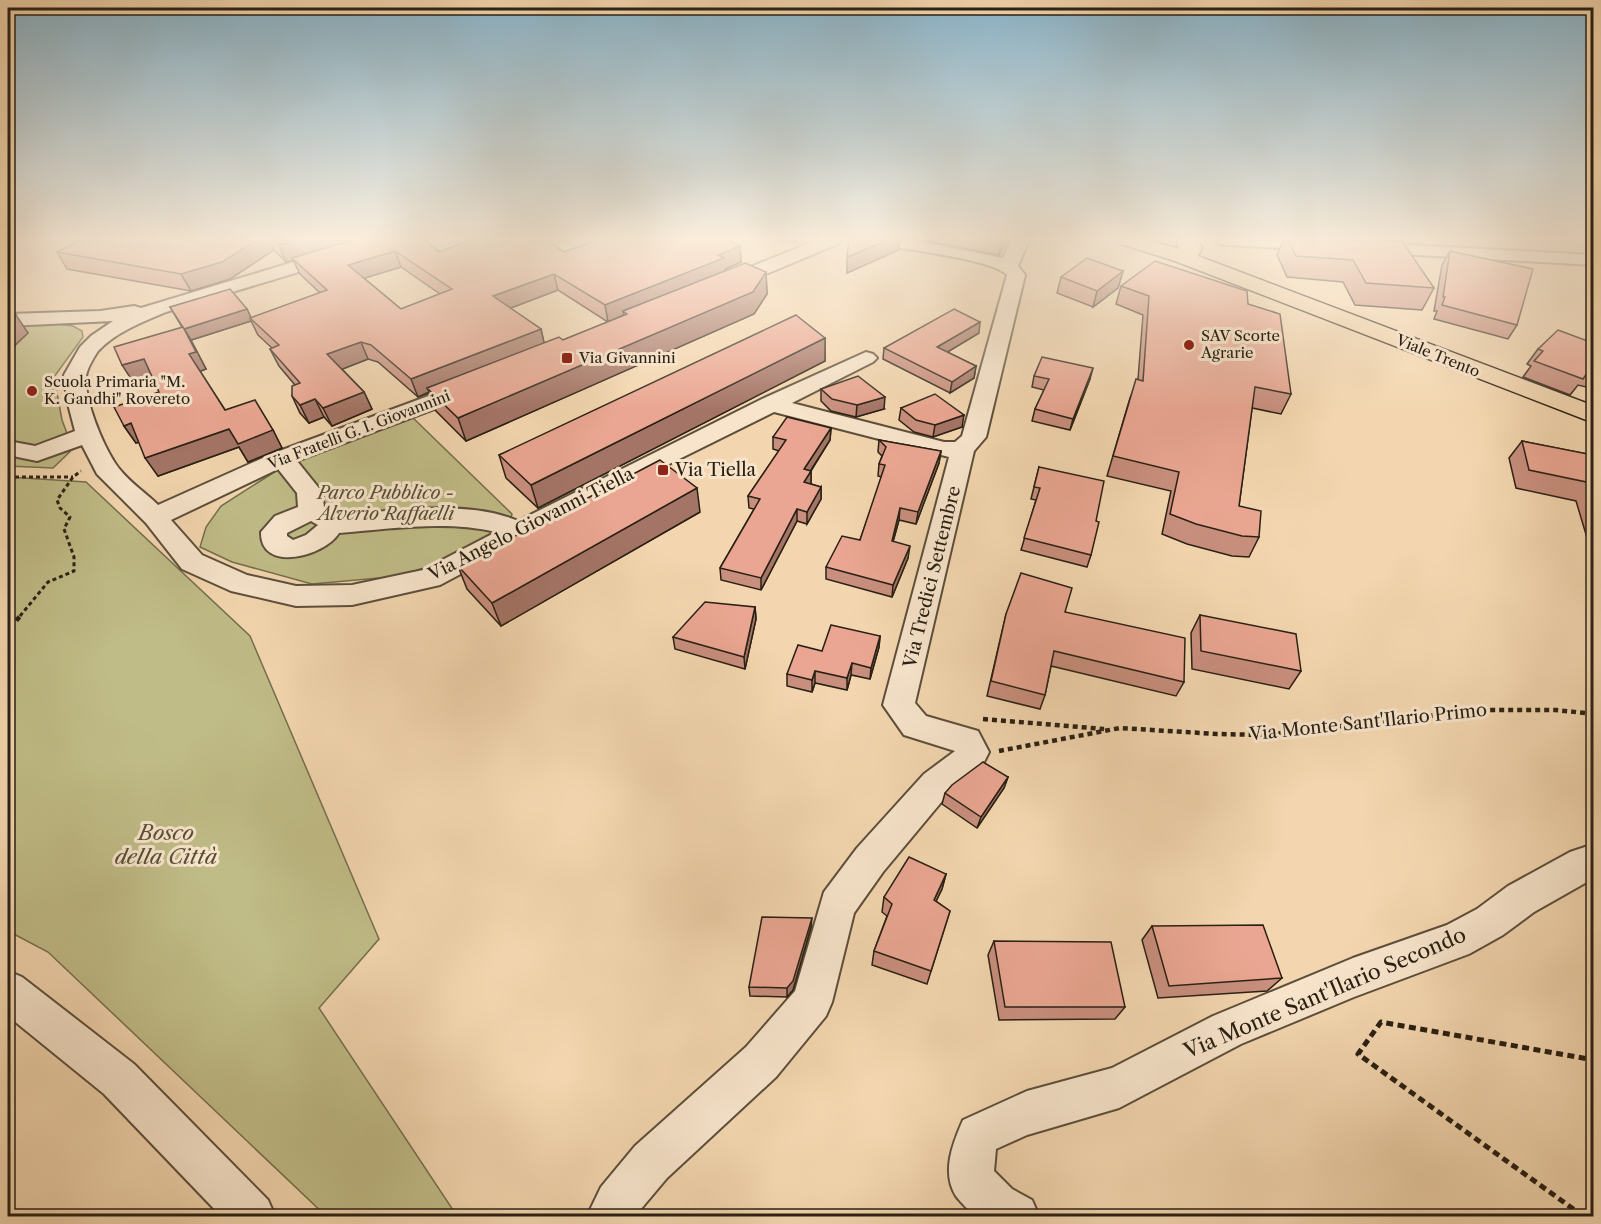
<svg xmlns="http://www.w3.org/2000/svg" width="1601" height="1224" font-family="'Libre Caslon Text',serif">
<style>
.green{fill:#c0bc87;stroke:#746e4e;stroke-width:1.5}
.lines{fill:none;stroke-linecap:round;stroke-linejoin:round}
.minor-casing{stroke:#5c4e3b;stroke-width:4}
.major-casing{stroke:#292014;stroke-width:3}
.path-far2{stroke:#292014;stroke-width:3;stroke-dasharray:4 3;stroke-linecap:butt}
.path-far1{stroke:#292014;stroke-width:4.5;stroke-dasharray:5 4;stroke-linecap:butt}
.path{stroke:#292014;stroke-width:5;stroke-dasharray:7 4.5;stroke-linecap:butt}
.minor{fill:#f7e4cb;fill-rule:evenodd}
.major{fill:#f3d6af;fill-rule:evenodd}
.wall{fill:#c98f7e;stroke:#292014;stroke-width:1.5;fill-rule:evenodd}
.shaded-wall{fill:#a47466;stroke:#292014;stroke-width:1.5}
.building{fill:#eaa692;stroke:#292014;stroke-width:1.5;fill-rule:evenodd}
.poi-dot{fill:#8f2418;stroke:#f7e4cb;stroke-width:2}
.labels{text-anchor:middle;stroke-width:6;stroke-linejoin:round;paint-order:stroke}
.far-poi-label{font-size:15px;fill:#292014;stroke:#f7e4cb;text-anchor:start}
.far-street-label{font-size:15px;fill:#292014;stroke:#f7e4cb}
.poi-label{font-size:18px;fill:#292014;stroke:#f7e4cb;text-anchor:start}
.park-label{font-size:18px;font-style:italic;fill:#564f36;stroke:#f7e4cb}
.street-label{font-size:18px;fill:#292014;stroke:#f7e4cb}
.near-park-label{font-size:21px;font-style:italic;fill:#564f36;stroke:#f7e4cb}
.near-street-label{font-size:21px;fill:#292014;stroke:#f7e4cb}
</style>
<rect width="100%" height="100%" fill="#f3d6af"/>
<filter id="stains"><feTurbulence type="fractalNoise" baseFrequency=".00333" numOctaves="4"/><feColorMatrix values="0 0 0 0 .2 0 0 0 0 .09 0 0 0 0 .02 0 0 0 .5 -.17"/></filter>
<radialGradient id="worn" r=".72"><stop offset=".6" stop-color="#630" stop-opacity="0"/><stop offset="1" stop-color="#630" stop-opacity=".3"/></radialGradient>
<g class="green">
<polygon points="57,324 73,326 82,331 83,337 54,377 62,420 68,436 81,441 53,468 8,466 8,352 28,333 8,325"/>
<polygon points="410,415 512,514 509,526 446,560 401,576 312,584 232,562 200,547 206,527 221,506 287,464"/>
<polygon points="8,477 86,482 250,636 379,939 319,1008 457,1216 326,1216 48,952 8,931"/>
</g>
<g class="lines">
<defs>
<g id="minor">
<path d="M359,240H379L365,252L166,312C142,322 116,332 98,351C94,357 87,369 86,376C84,400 102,443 115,463C125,479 145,492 158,505L274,453L469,381L477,383L480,388L477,393L297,461L322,492L324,507L337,511L340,515C393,511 468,499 518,521L762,399L866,352L873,354L877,358L873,362L792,403L944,442H955L962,436L1007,275C995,260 905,249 882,245L876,244L873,240H911L1003,258L1011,240H1029L1018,266L1025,275L986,437L974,451L915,703L926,716L978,731L989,752L980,770L948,794L883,872L854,913L832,1002L826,1016L776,1077L667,1178L635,1216H587L601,1187L635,1146L746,1047L795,991L824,892L857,848L924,774L955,751L904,735L883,705L949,457L774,412L645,476L440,585L352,605L296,606L231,591L182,569L146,523L97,474L82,445L37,461L8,455V441L35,446L75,431L67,400L64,375L80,347L91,336L113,321L8,326V314L100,311L134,306L141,308L353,244ZM278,469L297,493L298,507L275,516L261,532C260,573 324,557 339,533C390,529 446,520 496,532L423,570L352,585L296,586L247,575L202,555L171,520ZM311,521L318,525L306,535L293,540L287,536V533Z"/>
<polygon points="817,240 841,240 838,244 730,289 716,289 714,285 716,281"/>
<polygon points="1217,240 1320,240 1328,245 1325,249 1319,250 1226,245 1220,244"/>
<polygon points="1371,243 1594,255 1594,265 1365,252 1362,248 1365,244"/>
<path d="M1594,844V878L1534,912L1503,935L1469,954L1354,997L1241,1044L1119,1108L1027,1135L996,1149L994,1171L1012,1189L1032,1200L1039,1216H975C969,1210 961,1203 956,1196C941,1172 953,1143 963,1120L1027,1091L1112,1068L1213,1016L1353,958L1447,925L1477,909L1508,886L1570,852Z"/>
<polygon points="8,971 22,977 134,1064 268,1200 275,1216 221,1216 104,1094 8,1016"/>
</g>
<polygon id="major" points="1118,240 1149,240 1179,249 1177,243 1179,240 1196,240 1202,248 1198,256 1594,406 1594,423 1175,261 1121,244"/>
</defs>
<use href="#minor" class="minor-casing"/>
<use href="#major" class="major-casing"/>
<g class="path-far2">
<polyline points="8,477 73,477"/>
<polyline points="20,616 48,582 74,571 74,557 64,529 70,517 60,508 57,500 73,477 81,471"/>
</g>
<g class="path-far1">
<polyline points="8,624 16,621 21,615"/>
<polyline points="983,719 1104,729"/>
<polyline points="999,751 1120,728 1217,734 1266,735 1480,710 1556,710 1594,714"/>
</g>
<polyline class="path" points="1583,1216 1358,1054 1381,1022 1594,1060"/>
<use href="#minor" class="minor"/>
<use href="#major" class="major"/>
</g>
<g class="wall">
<path d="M80,240H425L439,252H564L740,246L741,262L725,269V271L766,272L767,294L754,314L466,441L436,411L429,393L418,397L378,362L368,359L342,369L364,392L372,409L332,426L324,417L309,423L300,413L292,396L295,385L279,366L270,349L272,348L258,335L251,321L191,340L190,338L206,369L200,371L225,410L273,430L282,448L248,462L239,447L158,476L139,442L136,443L124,426L159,392L152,377L133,382L182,327L170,307L247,309L251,318L320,293L300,274L293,260L286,262L274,250L230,279L191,291L67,269L57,252ZM401,267L440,294L401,309L364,278ZM558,290L608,322L563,340L544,343L541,329L510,308Z"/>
<polygon points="781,240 804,240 803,243 781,241"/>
<polygon points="922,240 1007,240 999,255"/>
<polygon points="1283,240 1381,240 1434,288 1422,310 1355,305 1343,282 1287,277 1277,255"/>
<polygon points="1450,251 1517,325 1508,339 1434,319 1437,311 1434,311 1442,265"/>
<polygon points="1123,271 1118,288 1093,307 1057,293 1061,277"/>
<polygon points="1121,286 1248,304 1291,394 1281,414 1252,408 1239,506 1259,537 1249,557 1232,556 1187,544 1162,534 1171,491 1107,476 1130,398 1138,379 1143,315 1116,304"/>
<polygon points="1593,308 1593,307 1593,380 1586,387 1578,385 1570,395 1523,377 1531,366 1527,364 1538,349 1593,342"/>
<polygon points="979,333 947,352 976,366 974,378 950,393 883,359 884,348"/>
<polygon points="825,338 825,361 538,508 506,478 499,455"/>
<polygon points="1034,376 1090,379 1070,430 1032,421 1035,409 1044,390 1032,387"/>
<polygon points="821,389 884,409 856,417 831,411 821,401"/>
<polygon points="901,408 962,427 933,437 914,432 899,420"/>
<polygon points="831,428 830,440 811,471 811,484 821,487 821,499 807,524 797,521 761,590 721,580 720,568 754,509 749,508 748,496 779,451 773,449 773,437"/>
<polygon points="879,440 941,451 939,463 916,524 899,520 893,541 908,558 892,597 826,579 826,567 860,540 882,477 878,476 879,464 882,456 878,452"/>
<polygon points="1522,441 1593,455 1593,542 1588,541 1576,501 1516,488 1509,458"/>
<polygon points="1039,467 1096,521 1091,555 1087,567 1021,550 1036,500 1031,499"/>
<polygon points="700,512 501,626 467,589 458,566"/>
<polygon points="755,607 756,619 745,669 675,649 673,637"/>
<polygon points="1065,612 1184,682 1176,696 1051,666 1045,695 1040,709 987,696 1006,614"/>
<polygon points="1200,615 1301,671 1289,689 1192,669 1191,633"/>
<polygon points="880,636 879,647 870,679 851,675 847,690 815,683 812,692 787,686 787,674 822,651"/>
<polygon points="1008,777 1004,788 977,828 942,804 945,793"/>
<polygon points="946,874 942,889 936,901 950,911 927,984 872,965 874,951 887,916 882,912 884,897"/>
<polygon points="1152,926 1282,978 1267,991 1158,998 1142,940"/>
<polygon points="811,927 793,990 787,997 750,996 749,987"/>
<polygon points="994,941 1125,1007 1115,1019 999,1020 988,955"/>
</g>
<g class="shaded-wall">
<polygon points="257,240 269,240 274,250 230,279 191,291 181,274"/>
<polygon points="298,240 355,240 292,258 293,260 286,262 279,245"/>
<polygon points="888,240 900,240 899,250 847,273 847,257"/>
<polygon points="1001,240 1007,240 999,255"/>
<polygon points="740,246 741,262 725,269 725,274 623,311 624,315 608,322 605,305"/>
<polygon points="395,251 401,267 355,281 348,265"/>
<polygon points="1123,271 1118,288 1093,307 1097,291"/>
<polygon points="766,272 767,294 754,314 466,441 458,418"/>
<polygon points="554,274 558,290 498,313 493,296"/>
<polygon points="247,309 252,320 250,318 251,321 191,340 184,329"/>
<polygon points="16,315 28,333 8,352 8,322"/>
<polygon points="980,322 979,333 936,359 937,347"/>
<polygon points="183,327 193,344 206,369 199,372 189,354"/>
<polygon points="541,329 545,347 427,388 429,392 418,397 411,379"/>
<polygon points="825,338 825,361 538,508 531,485"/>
<polygon points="361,342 368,359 335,372 327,354"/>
<polygon points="144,359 154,376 133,382 122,365"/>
<polygon points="976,366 974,378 950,393 952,382"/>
<polygon points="1093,368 1090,379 1070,430 1073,419"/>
<polygon points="364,392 372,409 332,426 323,408"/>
<polygon points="885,397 884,409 856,417 857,405"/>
<polygon points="315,399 324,417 309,423 300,405"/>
<polygon points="964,415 962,427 933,437 935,425"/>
<polygon points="131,423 143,441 136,443 124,426"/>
<polygon points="831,428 830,440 804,481 804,469"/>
<polygon points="229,429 273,430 282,448 248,462 239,447 158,476 145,458"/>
<polygon points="941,451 939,463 916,524 918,512"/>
<polygon points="811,471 811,483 804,494 804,482"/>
<polygon points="821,487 821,499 807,524 807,512"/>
<polygon points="697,488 700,512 501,626 492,603"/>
<polygon points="900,508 899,520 890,553 892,541"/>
<polygon points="797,509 797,521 761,590 761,578"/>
<polygon points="910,546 908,558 892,597 893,585"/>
<polygon points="755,607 756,619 745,669 744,657"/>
<polygon points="880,636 879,647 870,679 871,668"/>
<polygon points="852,663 851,675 847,690 847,678"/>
<polygon points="815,671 815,683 812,692 812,680"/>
<polygon points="1008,777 1004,788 977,828 981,817"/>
<polygon points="946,874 942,889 930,914 934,900"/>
<polygon points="812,918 811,927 793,990 787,997 787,988"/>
</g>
<g class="building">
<polygon points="80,240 257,240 222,262 181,274 57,252"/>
<polygon points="273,240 298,240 279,245"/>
<path d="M353,240H425L439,252L471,240H547L564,252L597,240H729L740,246L718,255L724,258L605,305L554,274L493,296L541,329L411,379L371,345L361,342L327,354L364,392L323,408L315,399L300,405L292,396V386L300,383L270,349L279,345L250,318L327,290L292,258ZM395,251L452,289L401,309L348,265Z"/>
<polygon points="849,240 888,240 847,257"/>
<polygon points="1288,240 1381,240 1402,241 1434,288 1366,283 1353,260 1296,256"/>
<polygon points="1450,251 1533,269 1517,325 1442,305 1445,297 1443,297"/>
<polygon points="1087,258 1123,271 1097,291 1061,277"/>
<polygon points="1155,261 1247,291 1248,304 1280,314 1291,394 1255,387 1239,506 1261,511 1259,537 1242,536 1196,524 1170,514 1179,472 1113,456 1136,379 1143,381 1149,296 1121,286"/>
<polygon points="745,263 766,272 753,292 458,418 427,388 559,337 563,340 627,314 623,311"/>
<polygon points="230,289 247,309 184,329 170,307"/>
<polygon points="954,309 980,322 937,347 976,366 952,382 884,348"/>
<polygon points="8,315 16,315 8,322"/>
<polygon points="796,315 825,338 531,485 499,455"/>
<polygon points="183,327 196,352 189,354 225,410 255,400 273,430 238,444 229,429 145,458 131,423 124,426 114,407 159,392 144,359 122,365 114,347"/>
<polygon points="1558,330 1593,343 1593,370 1590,369 1583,379 1534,361 1543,351 1538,349"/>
<polygon points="1042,357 1093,368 1073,419 1035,409 1049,379 1034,376"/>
<polygon points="858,376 885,397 857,405 832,399 821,389"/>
<polygon points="935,394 964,415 935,425 916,420 901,408"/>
<polygon points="787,417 831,428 804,469 811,471 804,482 821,487 807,512 797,509 761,578 720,568 760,499 748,496 786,440 773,437"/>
<polygon points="879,440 941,451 918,512 900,508 892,541 910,546 893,585 826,567 842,536 860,540 885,465 879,464 886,447"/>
<polygon points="1522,441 1593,455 1593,490 1591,483 1529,470"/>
<polygon points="660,460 697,488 492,603 458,566"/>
<polygon points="1039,467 1104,481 1096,521 1099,522 1091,555 1024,538 1040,488 1034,487"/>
<polygon points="1021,573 1072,588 1065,612 1185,638 1184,682 1054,651 1045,695 991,681 1006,614"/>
<polygon points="705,602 755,607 744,657 673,637"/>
<polygon points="1200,615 1296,634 1301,671 1201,651"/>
<polygon points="831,625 880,636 871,668 852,663 847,678 815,671 812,680 787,674 798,645 822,651"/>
<polygon points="983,762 1008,777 981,817 945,793 952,785"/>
<polygon points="909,857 946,874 934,900 950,911 931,971 874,951 892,904 884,897"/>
<polygon points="762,917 812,918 793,981 787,988 749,987"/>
<polygon points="1263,925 1282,978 1169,986 1152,926"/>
<polygon points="994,941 1111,942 1125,1007 1005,1007"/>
</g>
<linearGradient id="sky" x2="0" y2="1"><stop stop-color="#8ab6cd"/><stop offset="0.58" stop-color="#faeddb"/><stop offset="1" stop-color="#faeddb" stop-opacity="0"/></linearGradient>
<rect width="1601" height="411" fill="url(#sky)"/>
<g class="poi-dot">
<circle cx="1189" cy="345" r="6"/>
<rect x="561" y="352" width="12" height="12" rx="3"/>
<circle cx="32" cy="391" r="6"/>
<rect x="657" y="464" width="12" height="12" rx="3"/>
</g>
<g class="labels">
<g class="far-poi-label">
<text x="1201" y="341">SAV Scorte<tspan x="1201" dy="17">Agrarie</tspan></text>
<text x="579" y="363">Via Givannini</text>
<text x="44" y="387">Scuola Primaria "M.<tspan x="44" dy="17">K. Gandhi" Rovereto</tspan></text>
</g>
<g class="far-street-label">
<text transform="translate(1438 356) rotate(22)" y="5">Viale Trento</text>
<text transform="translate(359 430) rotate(-21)" y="5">Via Fratelli G. I. Giovannini</text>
</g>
<g class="poi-label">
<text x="675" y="476">Via Tiella</text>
</g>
<g class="park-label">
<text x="386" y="499">Parco Pubblico -<tspan x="386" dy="21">Alverio Raffaelli</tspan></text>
</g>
<g class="street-label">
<text transform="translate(531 524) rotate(-27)" y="6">Via Angelo Giovanni Tiella</text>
<text transform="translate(932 577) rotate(-76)" y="6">Via Tredici Settembre</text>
<text transform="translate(1368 722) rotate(-6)" y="6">Via Monte Sant'Ilario Primo</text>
</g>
<g class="near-park-label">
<text x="166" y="840">Bosco<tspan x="166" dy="24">della Città</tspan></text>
</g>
<g class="near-street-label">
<text transform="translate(1325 993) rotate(-23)" y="7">Via Monte Sant'Ilario Secondo</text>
</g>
</g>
<rect width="1601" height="1224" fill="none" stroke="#f3d6af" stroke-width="30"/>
<rect x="9" y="9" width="1583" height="1206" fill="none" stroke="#292014" stroke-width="3"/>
<rect x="15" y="15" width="1571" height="1194" fill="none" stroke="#292014" stroke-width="1.5"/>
<rect width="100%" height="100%" filter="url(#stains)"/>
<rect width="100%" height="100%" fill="url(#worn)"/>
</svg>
